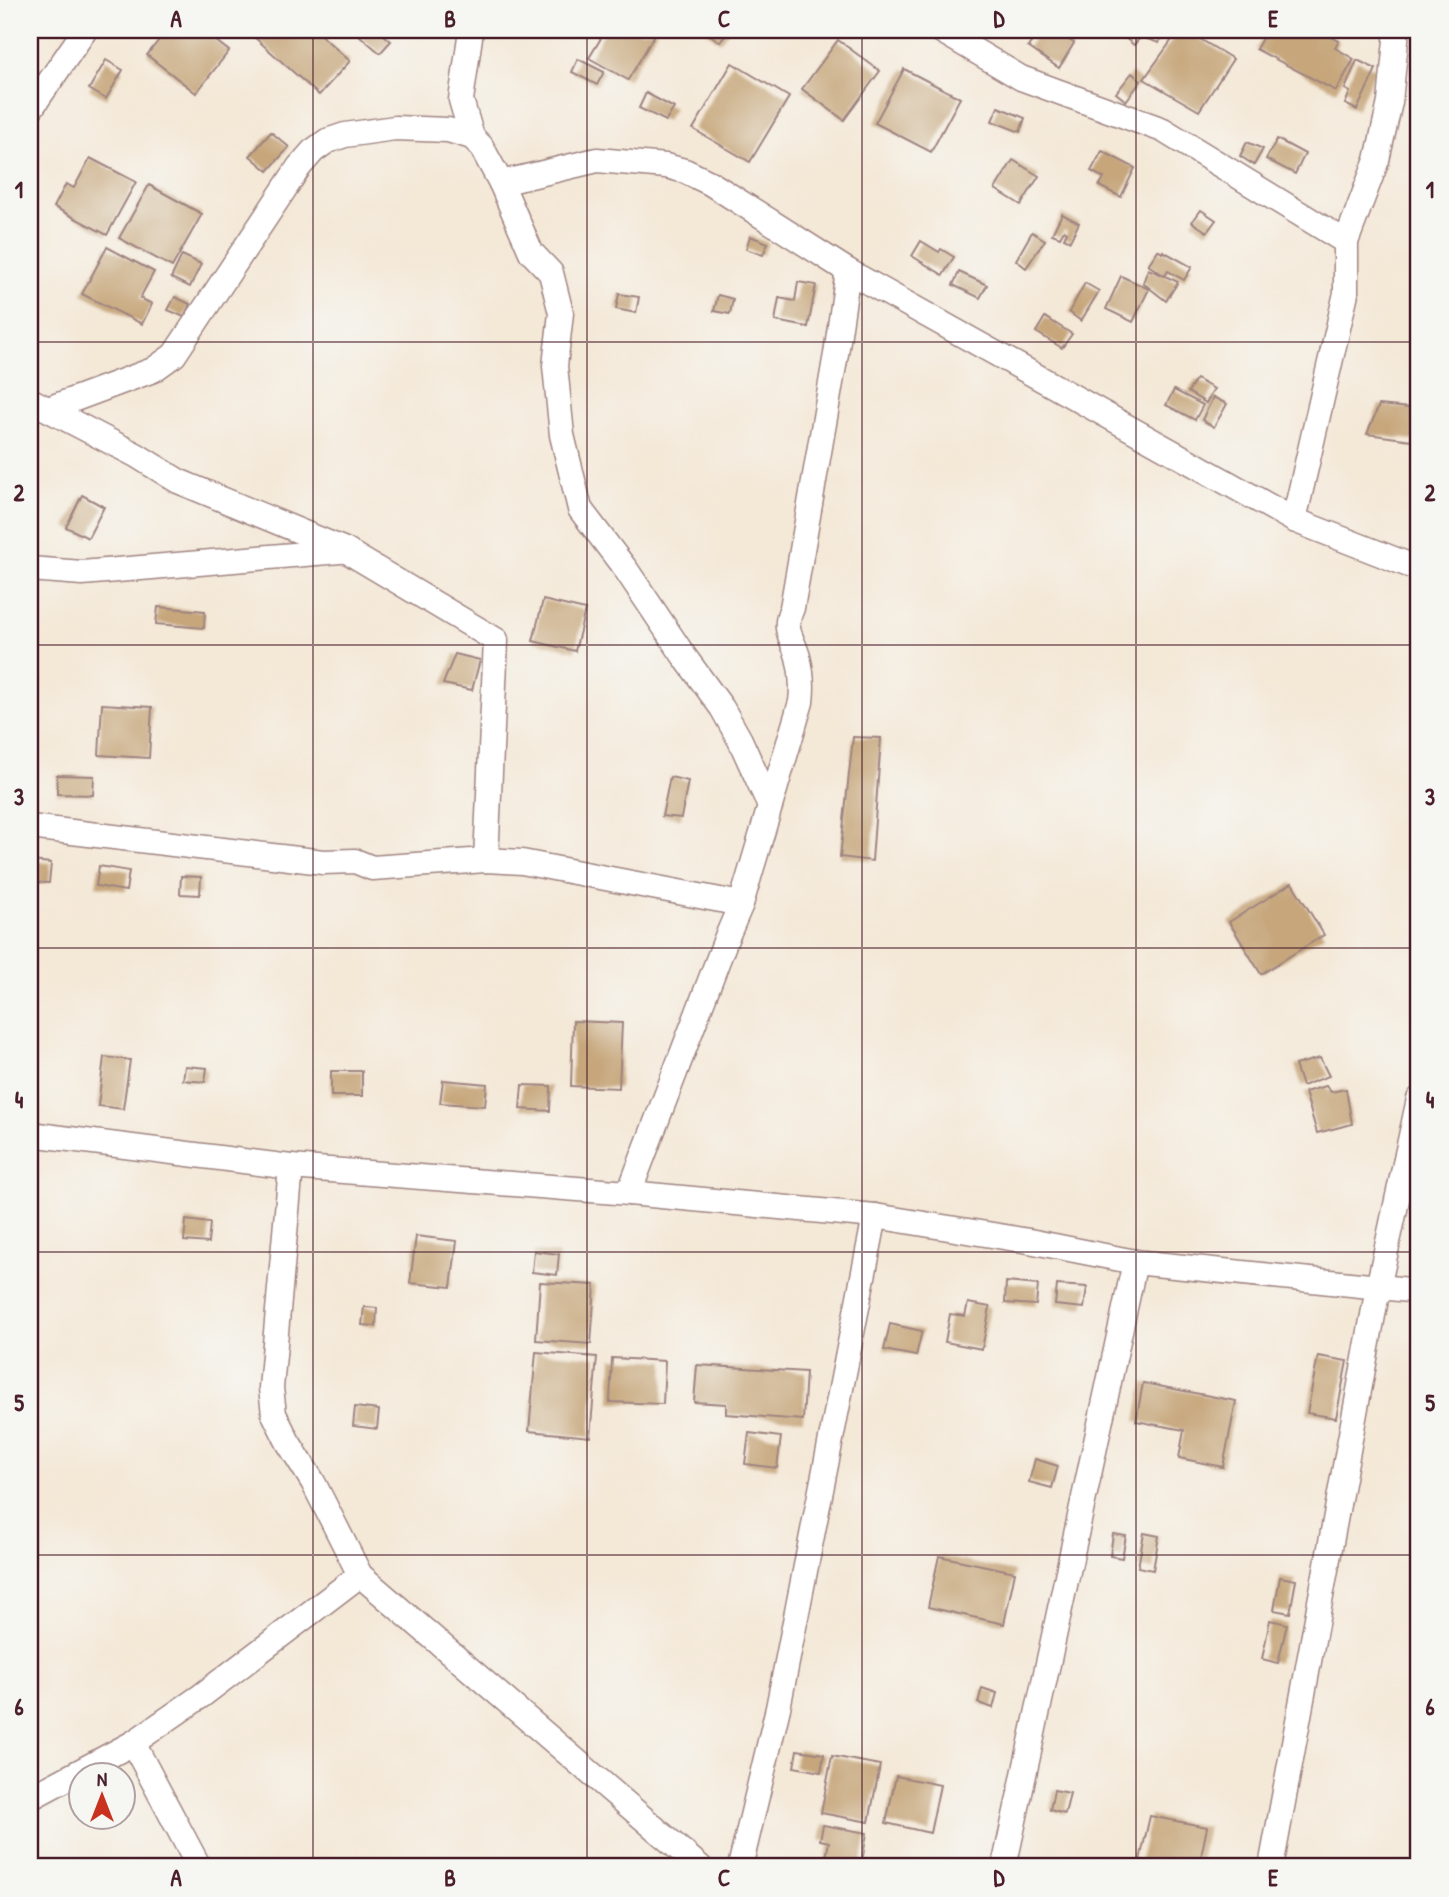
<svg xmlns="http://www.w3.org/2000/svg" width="1449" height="1897" font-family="'Patrick Hand',sans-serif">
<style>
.building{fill:#c6a67a}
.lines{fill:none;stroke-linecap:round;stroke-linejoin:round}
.street-casing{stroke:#9f8481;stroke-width:27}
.street{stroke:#fff;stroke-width:24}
.grid{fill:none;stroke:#4a1f2b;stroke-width:2;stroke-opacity:0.55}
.neatline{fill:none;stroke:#4a1f2b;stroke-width:2.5}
.grid-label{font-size:23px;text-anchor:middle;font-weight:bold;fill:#4a1f2b}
</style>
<rect width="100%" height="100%" fill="#f6f6f2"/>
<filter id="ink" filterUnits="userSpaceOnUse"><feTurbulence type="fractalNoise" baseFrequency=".0143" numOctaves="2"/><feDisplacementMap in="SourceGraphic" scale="14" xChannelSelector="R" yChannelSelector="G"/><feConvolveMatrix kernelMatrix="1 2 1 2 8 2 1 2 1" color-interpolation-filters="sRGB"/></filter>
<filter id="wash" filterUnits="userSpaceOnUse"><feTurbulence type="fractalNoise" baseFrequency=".00686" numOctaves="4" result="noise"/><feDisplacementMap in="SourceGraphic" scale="28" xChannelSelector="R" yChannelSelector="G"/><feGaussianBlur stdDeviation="1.57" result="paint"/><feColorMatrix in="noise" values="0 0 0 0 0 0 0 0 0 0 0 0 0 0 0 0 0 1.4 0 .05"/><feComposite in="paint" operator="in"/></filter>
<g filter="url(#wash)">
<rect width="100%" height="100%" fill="#f4e8d7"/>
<g id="blocks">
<g class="building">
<polygon points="167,30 202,30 229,51 196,93 147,55"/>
<polygon points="258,30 315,30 350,61 319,95 253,36"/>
<polygon points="365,30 378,30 391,41 380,53 360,36"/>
<polygon points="606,30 657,31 628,80 589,58"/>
<polygon points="703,30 730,30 720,42"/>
<polygon points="1040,30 1051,30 1074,43 1059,68 1028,47"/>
<polygon points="1129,30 1146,30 1134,45 1124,37"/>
<polygon points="1151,30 1165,30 1159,43 1147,39"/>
<polygon points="1179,30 1185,30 1233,59 1199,111 1144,79"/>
<polygon points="1267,30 1319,30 1339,41 1335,48 1354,59 1336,91 1256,49"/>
<polygon points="838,40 880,71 844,120 802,89"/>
<polygon points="578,59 604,72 597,85 572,72"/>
<polygon points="106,60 123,70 106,99 89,89"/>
<polygon points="1357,60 1376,69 1357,110 1345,104 1350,92 1345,89"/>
<polygon points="732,63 789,97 750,162 693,129"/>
<polygon points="904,69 960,98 931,152 875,123"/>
<polygon points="1132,73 1141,81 1126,101 1116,93"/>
<polygon points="646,93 674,108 666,121 639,108"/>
<polygon points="998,107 1025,118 1020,132 992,121"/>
<polygon points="271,132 289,147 268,171 250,156"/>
<polygon points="1277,139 1305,154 1295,174 1266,159"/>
<polygon points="1247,142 1263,149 1254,165 1240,156"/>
<polygon points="1102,151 1135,168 1121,197 1099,186 1104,178 1091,171"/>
<polygon points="90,158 136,182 107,235 54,207 66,184 74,188"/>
<polygon points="1013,160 1039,176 1021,205 995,189"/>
<polygon points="149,185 202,214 172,267 119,238"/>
<polygon points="1201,210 1216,220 1207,232 1192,222"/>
<polygon points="1062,214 1079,223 1070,241 1064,238 1067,232 1064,230 1060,237 1052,234"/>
<polygon points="1032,232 1045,240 1026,268 1016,260"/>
<polygon points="750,236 768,243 763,255 746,249"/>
<polygon points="921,241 939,252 941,249 954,257 943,275 912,256"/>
<polygon points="107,247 154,272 140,298 152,304 142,324 82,294"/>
<polygon points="1158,250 1162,253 1163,251 1192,267 1184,280 1168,271 1165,276 1178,282 1166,301 1143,283 1148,269 1165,276 1148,265"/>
<polygon points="182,255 201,264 190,287 171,278"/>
<polygon points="959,272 987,285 980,298 953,285"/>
<polygon points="1121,276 1149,289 1133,322 1106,309"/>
<polygon points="798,282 816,285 808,327 775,321 779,298 795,301"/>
<polygon points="1085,283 1099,291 1081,321 1069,312"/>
<polygon points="619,294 639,297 636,313 616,309"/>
<polygon points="718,295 733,299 730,314 714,311"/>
<polygon points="175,297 190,304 184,317 168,310"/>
<polygon points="1045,317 1072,334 1062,348 1036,332"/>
<polygon points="1196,379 1214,389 1206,403 1188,392"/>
<polygon points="1174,390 1203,405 1195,420 1166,405"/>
<polygon points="1213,397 1227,404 1214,427 1202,420"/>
<polygon points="1379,405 1419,409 1419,441 1367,434"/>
<polygon points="82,495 104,507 88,538 66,527"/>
<polygon points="543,600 585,610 575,651 533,641"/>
<polygon points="158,607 205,611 204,628 156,624"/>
<polygon points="455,654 480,660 472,690 443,684"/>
<polygon points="30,674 37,674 38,694 30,694"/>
<polygon points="102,704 152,707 149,758 99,755"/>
<polygon points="853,737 881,738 872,861 840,857"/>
<polygon points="57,775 94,776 93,795 57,794"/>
<polygon points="670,777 688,781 681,818 662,816"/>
<polygon points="30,861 51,863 49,883 30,882"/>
<polygon points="99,866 129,871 126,891 96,886"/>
<polygon points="181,876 201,877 200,895 180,894"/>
<polygon points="1292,883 1324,935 1261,974 1229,922"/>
<polygon points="573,1021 622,1023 619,1088 571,1086"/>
<polygon points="104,1057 130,1060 123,1109 98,1106"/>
<polygon points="1320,1058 1329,1076 1302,1086 1295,1065"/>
<polygon points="185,1066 207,1068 205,1082 183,1080"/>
<rect x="331" y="1071" width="31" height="25"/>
<polygon points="443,1080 487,1084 485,1106 440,1103"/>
<polygon points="522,1085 551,1086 550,1111 520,1109"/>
<polygon points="1326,1086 1331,1092 1346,1089 1352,1124 1317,1133 1305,1092"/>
<polygon points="186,1220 210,1223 208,1243 184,1241"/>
<polygon points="416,1236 457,1241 451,1287 410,1283"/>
<polygon points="534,1251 559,1254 557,1275 532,1272"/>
<polygon points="540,1282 595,1285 591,1344 536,1340"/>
<polygon points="1006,1282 1038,1285 1036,1305 1005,1303"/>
<polygon points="1057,1285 1087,1287 1084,1308 1055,1305"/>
<polygon points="968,1303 990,1307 982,1349 945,1342 950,1314 965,1316"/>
<polygon points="364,1307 377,1308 376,1326 362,1325"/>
<polygon points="890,1324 922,1331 916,1356 884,1350"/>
<polygon points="536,1352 597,1357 590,1437 529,1431"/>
<polygon points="1318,1356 1347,1361 1336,1418 1307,1413"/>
<polygon points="612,1358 665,1361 663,1404 610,1402"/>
<polygon points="697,1365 806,1372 803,1420 726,1414 726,1404 694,1402"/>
<polygon points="1143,1383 1236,1401 1223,1467 1179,1458 1184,1430 1136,1421"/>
<polygon points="355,1407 379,1410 377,1429 353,1426"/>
<polygon points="749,1433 781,1437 777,1468 745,1464"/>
<polygon points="1035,1459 1058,1466 1052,1488 1029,1482"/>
<polygon points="1144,1533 1159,1536 1153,1570 1138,1567"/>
<polygon points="1113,1534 1126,1536 1122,1558 1110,1556"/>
<polygon points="939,1556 1015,1572 1004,1624 928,1607"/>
<polygon points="1280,1577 1296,1580 1290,1613 1274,1610"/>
<polygon points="1270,1620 1287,1624 1278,1663 1262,1659"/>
<polygon points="982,1688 997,1693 993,1708 978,1703"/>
<polygon points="797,1750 824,1754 821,1772 794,1767"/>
<polygon points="832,1756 880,1765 869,1822 821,1813"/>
<polygon points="896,1776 940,1785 930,1833 886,1823"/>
<polygon points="1054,1790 1070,1793 1065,1814 1050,1810"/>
<polygon points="1150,1816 1207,1827 1199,1867 1176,1867 1140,1860"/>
<polygon points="823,1825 867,1833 861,1867 824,1867 829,1842 820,1840"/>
</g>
</g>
</g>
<g filter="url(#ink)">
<use href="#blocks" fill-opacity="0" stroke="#9f8481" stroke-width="2"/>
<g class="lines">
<defs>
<g id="street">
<polyline points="471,30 461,100 472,137"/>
<polyline points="940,30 1021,78 1163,130 1346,242"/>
<polyline points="30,110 85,30"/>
<polyline points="501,183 597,160 666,166 685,171 710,183 848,271"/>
<polyline points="30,400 136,455 178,481 345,550 496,640 486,860"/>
<polyline points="48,409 153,370 174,355 299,167 313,151 327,141 345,135 395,128 448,130 472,137 481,146 501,183 531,252 551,273 561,313 555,366 562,435 580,509 627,571 684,656 722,708 740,740 770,806"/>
<polyline points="1294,520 1346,293 1346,242 1377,160 1390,102 1397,30"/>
<polyline points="30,569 82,573 340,551"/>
<polyline points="30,827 323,862 355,861 372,868 486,860 522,862 741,904"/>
<polyline points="30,1134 291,1167 271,1388 274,1414 288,1442 313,1482 360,1575 700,1867"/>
<polyline points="291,1167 629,1193 875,1216 1029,1241 1135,1262 1419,1291"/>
<path d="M629,1193L726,939L741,904L801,702C803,686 802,672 798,657C792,636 782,630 792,608L836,354L848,271L1294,520L1419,569"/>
<polyline points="133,1743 199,1867"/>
<polyline points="30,1798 133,1743 201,1696 360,1575"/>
<polyline points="740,1867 778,1708 875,1216"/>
<polyline points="1004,1867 1135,1262"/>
<polyline points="1271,1867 1378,1288 1419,1099"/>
</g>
</defs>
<use href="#street" class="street-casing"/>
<use href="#street" class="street"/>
</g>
</g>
<path class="grid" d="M313,30V1867M587,30V1867M862,30V1867M1136,30V1867M30,342H1419M30,645H1419M30,948H1419M30,1252H1419M30,1555H1419"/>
<rect width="1449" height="1897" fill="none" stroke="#f6f6f2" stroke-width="77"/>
<g transform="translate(102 1796)"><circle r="33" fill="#f6f6f2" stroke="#b1a0a2" stroke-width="2"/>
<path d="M0-5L12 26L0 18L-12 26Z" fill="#c8321e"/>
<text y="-10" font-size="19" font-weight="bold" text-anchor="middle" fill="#4a1f2b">N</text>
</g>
<rect x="38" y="38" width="1372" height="1820" class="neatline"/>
<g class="grid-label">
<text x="176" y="27">A</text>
<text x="450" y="27">B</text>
<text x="724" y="27">C</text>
<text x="999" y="27">D</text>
<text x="1273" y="27">E</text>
<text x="19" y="198">1</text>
<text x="1430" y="198">1</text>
<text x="19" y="501">2</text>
<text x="1430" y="501">2</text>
<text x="19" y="805">3</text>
<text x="1430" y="805">3</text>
<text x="19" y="1108">4</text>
<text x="1430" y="1108">4</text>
<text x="19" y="1411">5</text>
<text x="1430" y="1411">5</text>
<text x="19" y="1715">6</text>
<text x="1430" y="1715">6</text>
<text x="176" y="1886">A</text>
<text x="450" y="1886">B</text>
<text x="724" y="1886">C</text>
<text x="999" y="1886">D</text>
<text x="1273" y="1886">E</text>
</g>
</svg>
